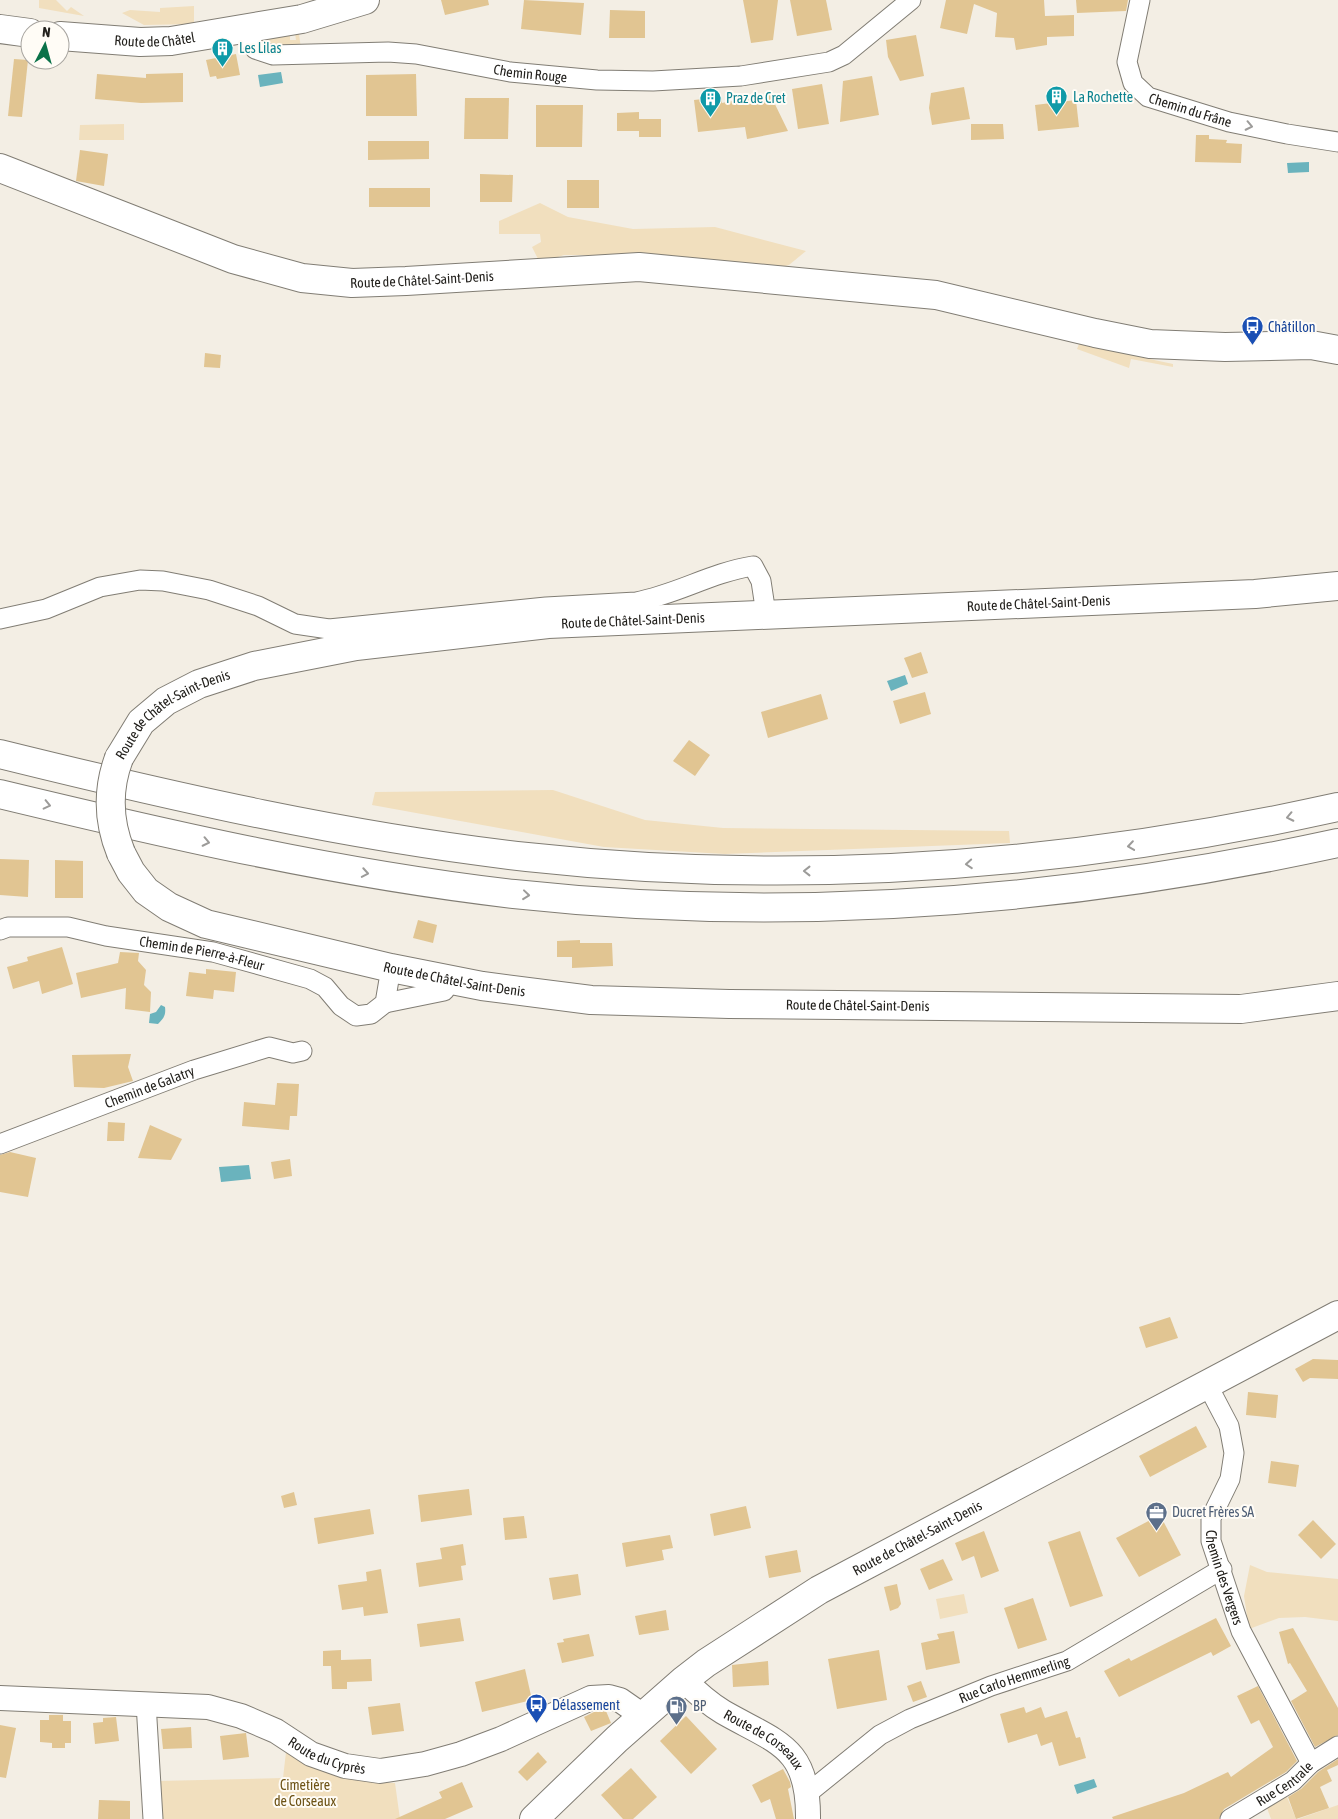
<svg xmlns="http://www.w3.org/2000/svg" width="1338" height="1819" font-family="'Asap Condensed',sans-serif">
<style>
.green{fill:#f1dfbe}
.water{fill:#6ab3bd}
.building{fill:#e1c592}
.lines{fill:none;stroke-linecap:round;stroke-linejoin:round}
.minor-casing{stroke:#817d74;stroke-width:21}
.tertiary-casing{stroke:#817d74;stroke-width:26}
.primary-casing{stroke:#817d74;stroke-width:30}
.motorway-casing{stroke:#817d74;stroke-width:30}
.minor{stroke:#fff;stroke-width:19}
.tertiary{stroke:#fff;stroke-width:24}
.primary{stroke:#fff;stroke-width:28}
.motorway{stroke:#fff;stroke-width:28}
.primary-bridge-casing{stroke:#817d74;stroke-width:30;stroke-linecap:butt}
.primary-bridge{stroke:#fff;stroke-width:28}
.oneway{stroke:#9c9b99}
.labels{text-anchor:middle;stroke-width:4;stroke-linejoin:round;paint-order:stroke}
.street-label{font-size:14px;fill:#23211d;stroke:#fffcf6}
.culture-label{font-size:14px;fill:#0d838f;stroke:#fffcf6;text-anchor:start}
.transit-label{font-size:14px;fill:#164399;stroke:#fffcf6;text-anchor:start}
.service-label{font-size:14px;fill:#4e5e75;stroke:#fffcf6;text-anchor:start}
.park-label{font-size:14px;fill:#6d5215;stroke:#fffcf6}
</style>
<rect width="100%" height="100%" fill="#f3eee4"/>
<g class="green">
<polygon points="39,0 56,0 67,11 71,7 84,16 39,8"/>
<polygon points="194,6 194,24 144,25 122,13 130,10 160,12 160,8"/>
<polygon points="295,33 299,34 301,49 270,49 265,43 267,39 290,34 290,40 296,40"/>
<polygon points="124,124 124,140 79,140 80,125"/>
<polygon points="540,203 568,217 633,229 715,227 806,251 789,265 774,269 731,267 669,255 564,255 540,263 532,247 541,242 540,234 499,234 499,221"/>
<polygon points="1079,344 1173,364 1173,367 1131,359 1129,368 1077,349"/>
<polygon points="553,790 645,820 723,828 1009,831 1010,843 725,854 604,847 372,805 375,792"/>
<polygon points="1250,1565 1267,1572 1338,1579 1338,1621 1305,1617 1279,1618 1249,1629 1244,1596"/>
<polygon points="964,1594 968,1613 940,1619 936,1599"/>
<path d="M286,1752C322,1774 353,1782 395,1783L400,1819H160L158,1781L283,1778Z"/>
<polygon points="1287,1797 1296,1819 1271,1819 1267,1808"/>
<polygon points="1338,1805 1338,1819 1298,1819"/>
</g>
<g class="water">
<polygon points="281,72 283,83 260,87 258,75"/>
<polygon points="1309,162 1309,172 1288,173 1287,163"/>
<polygon points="905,675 908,684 891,691 887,681"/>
<path d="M161,1005L165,1007C166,1015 164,1018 158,1024L149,1023L150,1014L156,1012Z"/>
<polygon points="249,1165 251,1179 221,1182 219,1167"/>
<polygon points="1094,1779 1097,1787 1077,1794 1074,1785"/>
</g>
<g class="building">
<polygon points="441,0 488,0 489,5 445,15"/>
<polygon points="524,0 584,3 581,35 521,29"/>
<polygon points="743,0 778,0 773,40 751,43"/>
<polygon points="790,0 826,0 832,30 797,36"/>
<polygon points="946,0 1044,0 1045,16 1074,15 1074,36 1047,37 1047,45 1016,50 1014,38 995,37 997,13 974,4 967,34 940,28"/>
<polygon points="1076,0 1128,0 1126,11 1077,13"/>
<polygon points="610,10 645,11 645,38 609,38"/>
<polygon points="916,35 924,76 900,81 888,57 886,40"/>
<polygon points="236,54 240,75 217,79 216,76 210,77 206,60"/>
<polygon points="14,59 28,60 22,117 8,116"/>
<polygon points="183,73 183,102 141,103 95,99 97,74 146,78 146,74"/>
<polygon points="416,74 417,116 366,116 366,75"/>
<polygon points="872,76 879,115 840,122 843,81"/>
<polygon points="822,84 829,124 798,129 792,89"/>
<polygon points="964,87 970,119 932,125 929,108 931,93"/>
<polygon points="770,94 788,131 747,139 745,127 698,132 694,100 721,97 722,103"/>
<polygon points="465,98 509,98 508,139 464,139"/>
<polygon points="1076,100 1079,127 1038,131 1035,105"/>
<polygon points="536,105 583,105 582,147 536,147"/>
<polygon points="639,112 639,119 661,119 661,137 639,137 639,131 617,131 617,113"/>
<polygon points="971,124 1003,124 1004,139 971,140"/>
<polygon points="1196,135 1209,135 1209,139 1227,140 1226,143 1242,144 1241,163 1195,162"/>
<polygon points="368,141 429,141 429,159 368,160"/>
<polygon points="80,150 108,154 104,186 76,181"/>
<polygon points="480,174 513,175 512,202 480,202"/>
<rect x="567" y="180" width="32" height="28"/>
<rect x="369" y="188" width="61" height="19"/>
<polygon points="205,353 221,355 220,368 204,367"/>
<polygon points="921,652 928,673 912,678 904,658"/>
<polygon points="925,692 931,714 900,724 893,701"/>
<polygon points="821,694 828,719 768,738 761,712"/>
<polygon points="689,740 710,755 695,776 673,761"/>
<polygon points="0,859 29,860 28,897 0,895"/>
<polygon points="55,860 83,861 83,898 55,898"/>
<polygon points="418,920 437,925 433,943 413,938"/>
<polygon points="580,940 580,943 612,943 613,966 572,968 572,957 557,957 557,941"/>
<polygon points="62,947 73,984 42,994 39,981 13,989 7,967 28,961 27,957"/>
<polygon points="120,952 139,953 138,961 146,970 144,985 151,992 150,1012 125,1009 126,988 81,998 76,973 118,963"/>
<polygon points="206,969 236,972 234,992 214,990 213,999 186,996 189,972 206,974"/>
<polygon points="131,1054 128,1067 133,1081 104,1088 74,1087 72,1055"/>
<polygon points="277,1083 299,1084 297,1116 290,1116 289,1130 242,1126 244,1102 275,1105"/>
<polygon points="108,1122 125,1123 124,1141 107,1141"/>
<polygon points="150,1125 182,1139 171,1160 138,1158"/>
<polygon points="10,1152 36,1158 28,1197 0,1192 0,1155"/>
<polygon points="290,1159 292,1176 274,1179 271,1162"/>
<polygon points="1170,1317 1178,1338 1146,1348 1139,1327"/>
<polygon points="1313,1359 1338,1360 1338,1379 1310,1378 1303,1382 1295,1369"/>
<polygon points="1248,1392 1278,1395 1276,1418 1246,1415"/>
<polygon points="1196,1426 1207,1447 1150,1477 1139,1456"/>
<polygon points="1271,1461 1299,1465 1296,1487 1268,1483"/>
<polygon points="469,1489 472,1515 421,1522 418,1495"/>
<polygon points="294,1492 297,1505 284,1508 281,1496"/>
<polygon points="746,1506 751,1528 714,1536 710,1514"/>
<polygon points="370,1509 374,1534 318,1544 314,1518"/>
<polygon points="1160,1515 1181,1555 1139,1577 1116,1538"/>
<polygon points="524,1516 527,1538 505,1540 503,1518"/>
<polygon points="1313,1520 1336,1544 1321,1559 1298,1535"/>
<polygon points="984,1531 999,1571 981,1578 974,1556 962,1561 955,1543"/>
<polygon points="1080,1531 1103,1596 1070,1607 1048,1542"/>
<polygon points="670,1535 673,1548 662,1550 664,1560 626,1567 622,1543"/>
<polygon points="463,1544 466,1565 461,1566 463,1580 419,1587 416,1563 442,1559 440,1548"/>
<polygon points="797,1550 801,1572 769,1578 765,1556"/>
<polygon points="943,1559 953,1580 929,1590 920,1569"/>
<polygon points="381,1569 388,1613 364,1616 363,1607 342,1610 338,1585 367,1581 366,1572"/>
<polygon points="578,1574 581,1595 553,1600 549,1578"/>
<polygon points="897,1584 901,1604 898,1608 890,1611 884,1587"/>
<polygon points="1033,1598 1047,1640 1018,1649 1004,1608"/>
<polygon points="666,1610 669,1630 639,1635 635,1616"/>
<polygon points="460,1618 464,1641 420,1647 417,1624"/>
<polygon points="1216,1618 1231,1646 1213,1656 1211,1652 1119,1697 1104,1671 1129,1658 1131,1661"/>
<polygon points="1293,1628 1338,1708 1338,1735 1315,1747 1291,1701 1307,1691 1290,1663 1288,1664 1279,1632"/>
<polygon points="954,1631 960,1663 926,1670 921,1643 939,1639 937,1634"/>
<polygon points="589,1634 594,1656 562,1663 557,1643 564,1642 563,1639"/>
<polygon points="341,1650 341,1660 371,1659 372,1681 347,1682 347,1689 332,1689 331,1666 323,1666 323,1651"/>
<polygon points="879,1650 887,1700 837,1709 828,1659"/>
<polygon points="768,1661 769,1685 733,1687 732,1665"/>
<polygon points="525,1669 532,1700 482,1712 475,1682"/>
<polygon points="921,1681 927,1697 913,1702 907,1686"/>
<polygon points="1258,1686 1297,1761 1286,1772 1224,1809 1219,1819 1113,1819 1112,1817 1184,1793 1228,1772 1231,1777 1273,1747 1259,1720 1251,1724 1237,1696"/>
<polygon points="400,1703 404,1731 372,1735 368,1707"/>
<polygon points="1024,1707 1026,1713 1041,1707 1045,1718 1067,1711 1076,1738 1080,1737 1086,1758 1059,1766 1052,1742 1041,1746 1037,1734 1008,1743 1000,1714"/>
<polygon points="606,1711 611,1723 591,1731 584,1717 594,1712"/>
<polygon points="49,1715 63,1715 63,1721 71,1721 71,1743 65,1743 65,1748 52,1748 52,1743 40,1742 40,1720 49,1720"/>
<polygon points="686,1716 717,1749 691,1774 660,1741"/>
<polygon points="116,1717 119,1741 95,1744 93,1723 103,1722 103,1718"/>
<polygon points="0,1725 16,1728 6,1778 0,1777"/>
<polygon points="191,1727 192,1748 163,1749 161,1729"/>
<polygon points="246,1733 249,1757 223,1760 220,1736"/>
<polygon points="538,1752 547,1762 527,1781 518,1772"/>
<polygon points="1338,1759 1338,1765 1327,1770 1332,1781 1320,1787 1329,1808 1296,1819 1288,1797 1301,1789 1318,1772"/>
<polygon points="631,1768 657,1797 633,1819 623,1819 601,1795"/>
<polygon points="783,1769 790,1782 791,1787 788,1789 794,1819 776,1819 770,1799 761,1803 752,1785"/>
<polygon points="462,1782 473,1807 445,1819 395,1819 442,1798 439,1792"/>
<polygon points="99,1800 130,1801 130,1819 98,1819"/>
</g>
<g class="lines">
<defs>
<g id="minor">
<path id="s1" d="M1140,0L1127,62L1133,83L1148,97L1229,122L1287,134L1338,142"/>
<path id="s2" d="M244,29L255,49L273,55L388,52L416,54L510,72L597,80L653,81L741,76L829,62L844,55L911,0"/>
<path d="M0,619L46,609L100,587L140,580L163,581L209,590L258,606L295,624L329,629L546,607L636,602C678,594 710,573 753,566L761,581L766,614"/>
<path id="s3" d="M0,930L8,927H68L106,936L213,952L310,979L325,987L341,1006L356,1016L371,1014L385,1003L391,968"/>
<polyline points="385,1003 444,991 452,980"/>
<path id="s4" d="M0,1144L194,1070L269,1047L293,1053L302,1051"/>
<path id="s5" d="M1207,1384L1229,1426L1234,1453L1230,1479L1211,1518V1541L1241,1631L1311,1763"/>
<polyline points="146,1703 153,1819"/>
<path id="s6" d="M808,1793L880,1735L910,1719L991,1686L1067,1661L1222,1569"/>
<path id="s7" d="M1230,1819L1293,1781L1311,1763L1338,1746"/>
</g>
<g id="tertiary">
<path id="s8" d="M684,1680C696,1692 708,1703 723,1712C777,1743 809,1746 808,1819"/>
<path id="s9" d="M0,1698L208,1707L241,1716L276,1731L311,1754L345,1766L380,1771L425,1764L461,1754L501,1739L591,1698L609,1697L620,1700L643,1716"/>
</g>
<g id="primary">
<polyline points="0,29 30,33"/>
<path id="s10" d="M60,36L140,42L171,41L302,19L365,0"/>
<path id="s11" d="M0,168L233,259L302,278L352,283L406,281L639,267L936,295L1095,333L1150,344L1225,347L1311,345L1338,350"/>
<path id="s12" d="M119,758L141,722L166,701L199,684L254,666L356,646L548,624L1255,594L1338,586"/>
<path id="s13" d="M121,853L131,872L146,891L169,907L206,924L391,968L482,986L591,1000L729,1004L1241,1009L1338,996"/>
<path id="s14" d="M534,1819L617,1739L684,1680L706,1663L819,1590L1338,1315"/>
</g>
<g id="motorway">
<path d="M0,754C174,797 349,837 527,857C799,887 1071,866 1338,807"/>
<path d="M0,794C170,835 340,874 514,894C790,924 1067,902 1338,843"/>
</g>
</defs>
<use href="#minor" class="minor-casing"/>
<use href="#tertiary" class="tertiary-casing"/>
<use href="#primary" class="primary-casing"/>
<use href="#motorway" class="motorway-casing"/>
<use href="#minor" class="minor"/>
<use href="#tertiary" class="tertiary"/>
<use href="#primary" class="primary"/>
<use href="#motorway" class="motorway"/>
<defs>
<path id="primary-bridge" d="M119,758C107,790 108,821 121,853"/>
</defs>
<use href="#primary-bridge" class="primary-bridge-casing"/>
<use href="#primary-bridge" class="primary-bridge"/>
</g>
<defs><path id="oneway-chevron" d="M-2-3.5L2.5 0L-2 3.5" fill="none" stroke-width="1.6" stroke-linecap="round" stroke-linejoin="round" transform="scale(1.25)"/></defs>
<g class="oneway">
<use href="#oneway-chevron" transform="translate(1249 126) rotate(12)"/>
<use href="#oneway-chevron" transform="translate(47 805) rotate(13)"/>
<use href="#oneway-chevron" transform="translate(1290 817) rotate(168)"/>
<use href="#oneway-chevron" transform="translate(206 842) rotate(12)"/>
<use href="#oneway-chevron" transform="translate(1131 846) rotate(172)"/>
<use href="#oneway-chevron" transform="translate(969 864) rotate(176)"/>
<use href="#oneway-chevron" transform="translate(807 871) rotate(180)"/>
<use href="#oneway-chevron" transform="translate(365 873) rotate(10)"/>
<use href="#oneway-chevron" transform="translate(526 895) rotate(6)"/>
</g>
<defs>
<symbol id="building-pin" viewBox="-11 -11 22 30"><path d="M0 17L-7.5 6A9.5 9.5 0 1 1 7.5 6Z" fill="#0f9aa8" stroke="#fffcf6"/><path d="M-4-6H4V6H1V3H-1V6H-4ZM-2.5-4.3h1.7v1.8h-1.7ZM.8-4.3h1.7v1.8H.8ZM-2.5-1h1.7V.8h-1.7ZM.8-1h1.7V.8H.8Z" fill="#fff"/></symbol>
<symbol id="bus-pin" viewBox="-11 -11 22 30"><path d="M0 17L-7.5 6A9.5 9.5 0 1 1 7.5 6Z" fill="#1a4fb4" stroke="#fffcf6"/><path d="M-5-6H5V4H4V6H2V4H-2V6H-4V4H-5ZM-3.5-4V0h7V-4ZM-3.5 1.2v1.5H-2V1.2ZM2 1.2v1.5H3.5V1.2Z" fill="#fff"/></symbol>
<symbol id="office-pin" viewBox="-11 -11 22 30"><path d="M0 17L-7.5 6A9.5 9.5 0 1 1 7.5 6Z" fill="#5c6f8a" stroke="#fffcf6"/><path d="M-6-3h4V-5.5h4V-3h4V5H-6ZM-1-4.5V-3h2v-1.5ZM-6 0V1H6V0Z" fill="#fff"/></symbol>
<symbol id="fuel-pin" viewBox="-11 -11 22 30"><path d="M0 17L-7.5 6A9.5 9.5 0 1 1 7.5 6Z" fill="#5c6f8a" stroke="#fffcf6"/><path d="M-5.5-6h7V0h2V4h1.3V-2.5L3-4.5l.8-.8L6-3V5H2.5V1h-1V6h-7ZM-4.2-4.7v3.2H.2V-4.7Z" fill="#fff"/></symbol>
</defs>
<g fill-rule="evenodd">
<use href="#building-pin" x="210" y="36" width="25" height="34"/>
<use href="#building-pin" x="1044" y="84" width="25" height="34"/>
<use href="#building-pin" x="698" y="86" width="25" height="34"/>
<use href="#bus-pin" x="1240" y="314" width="25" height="34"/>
<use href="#office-pin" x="1144" y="1500" width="25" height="34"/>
<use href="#bus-pin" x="524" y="1692" width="25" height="34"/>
<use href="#fuel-pin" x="664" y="1694" width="25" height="34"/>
</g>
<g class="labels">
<g class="street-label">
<text dy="5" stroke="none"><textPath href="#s10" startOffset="95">Route de Châtel</textPath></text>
<text dy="5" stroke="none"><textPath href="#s2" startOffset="301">Chemin Rouge</textPath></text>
<text dy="5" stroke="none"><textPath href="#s1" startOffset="150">Chemin du Frâne</textPath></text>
<text dy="5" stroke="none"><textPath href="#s11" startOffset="442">Route de Châtel-Saint-Denis</textPath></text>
<text dy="5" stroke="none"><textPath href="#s12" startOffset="958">Route de Châtel-Saint-Denis</textPath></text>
<text dy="5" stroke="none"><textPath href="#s12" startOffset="552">Route de Châtel-Saint-Denis</textPath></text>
<text dy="5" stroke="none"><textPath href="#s12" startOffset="72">Route de Châtel-Saint-Denis</textPath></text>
<text dy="5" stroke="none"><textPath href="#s3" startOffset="205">Chemin de Pierre-à-Fleur</textPath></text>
<text dy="5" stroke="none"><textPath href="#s13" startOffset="369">Route de Châtel-Saint-Denis</textPath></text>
<text dy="5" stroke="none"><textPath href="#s13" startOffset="774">Route de Châtel-Saint-Denis</textPath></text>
<text dy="5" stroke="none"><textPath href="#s4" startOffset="160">Chemin de Galatry</textPath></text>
<text dy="5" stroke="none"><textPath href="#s14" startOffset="478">Route de Châtel-Saint-Denis</textPath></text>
<text dy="5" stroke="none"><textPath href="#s5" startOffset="206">Chemin des Vergers</textPath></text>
<text dy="5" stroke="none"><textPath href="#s6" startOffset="238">Rue Carlo Hemmerling</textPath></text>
<text dy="5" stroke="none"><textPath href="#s8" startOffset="100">Route de Corseaux</textPath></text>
<text dy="5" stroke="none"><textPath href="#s9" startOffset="338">Route du Cyprès</textPath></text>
<text dy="5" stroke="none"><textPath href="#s7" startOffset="65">Rue Centrale</textPath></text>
</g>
<g class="culture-label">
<text x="239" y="53">Les Lilas</text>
<text x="1073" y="102">La Rochette</text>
<text x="726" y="103">Praz de Cret</text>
</g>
<g class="transit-label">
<text x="1268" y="332">Châtillon</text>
<text x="552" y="1710">Délassement</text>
</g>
<g class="service-label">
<text x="1172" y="1517">Ducret Frères SA</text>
<text x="693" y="1711">BP</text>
</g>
<g class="park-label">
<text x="305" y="1790">Cimetière<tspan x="305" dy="16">de Corseaux</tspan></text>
</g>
</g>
<g transform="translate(45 45) rotate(6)"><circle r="24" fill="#fffcf6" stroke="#a7a49f"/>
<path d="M0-4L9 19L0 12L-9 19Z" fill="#0a7249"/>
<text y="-8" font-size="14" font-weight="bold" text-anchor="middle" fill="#23211d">N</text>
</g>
</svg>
